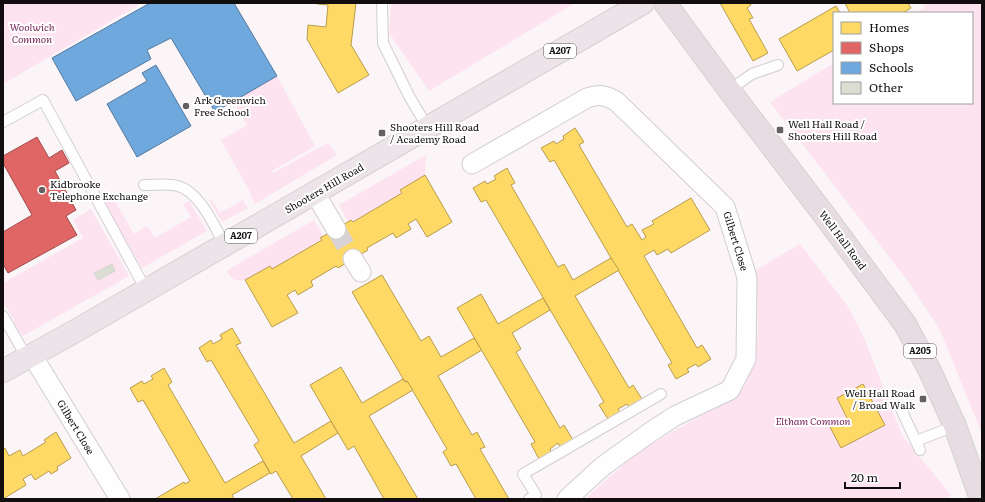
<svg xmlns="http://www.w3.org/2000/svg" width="985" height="502" font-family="Literata,serif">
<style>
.green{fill:#fde3f0}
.homes{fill:#ffd966;stroke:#b89c4c}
.shops{fill:#e06666;stroke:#a24c4c}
.schools{fill:#6fa8dc;stroke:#537a9f}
.building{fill:#dbddd0;stroke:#d5d3d3}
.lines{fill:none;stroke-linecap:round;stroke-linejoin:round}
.minor-tunnel{stroke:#d8d2d5;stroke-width:19;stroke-dasharray:19 10;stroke-linecap:butt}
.service-casing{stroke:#d2ced0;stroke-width:12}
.minor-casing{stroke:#d2ced0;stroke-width:21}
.primary-casing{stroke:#d3d0d2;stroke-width:24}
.trunk-casing{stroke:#d3d0d2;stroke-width:24}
.service{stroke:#fefefe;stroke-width:10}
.minor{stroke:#fefefe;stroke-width:19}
.primary{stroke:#ede4ea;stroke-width:22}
.trunk{stroke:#e8dce3;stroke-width:22}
.poi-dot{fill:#645f61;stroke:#fff;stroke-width:1.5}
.labels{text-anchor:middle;stroke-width:4;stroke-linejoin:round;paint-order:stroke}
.shield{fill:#fff;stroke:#595658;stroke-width:1}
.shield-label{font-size:9px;font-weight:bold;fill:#120e10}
.park-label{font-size:10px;font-style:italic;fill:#782658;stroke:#fff}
.poi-label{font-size:10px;fill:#120e10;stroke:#fff;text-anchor:start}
.street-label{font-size:10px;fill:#120e10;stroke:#fff}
</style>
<rect width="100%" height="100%" fill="#fbf5f8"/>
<g class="green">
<polygon points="3,3 142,3 3,84"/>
<polygon points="391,3 575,3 429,91 389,33"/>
<polygon points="922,3 982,3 982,434 940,330 907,280 770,102 834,63 834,103 972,103 972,13 915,13 925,7"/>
<polygon points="277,76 315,146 272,171 273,173 328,143 337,155 255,204 250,195 251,194 221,140 247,125 233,101"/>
<polygon points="426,155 425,175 400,190 402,193 353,222 351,220 348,221 339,205"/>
<polygon points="109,191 134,234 147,226 155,238 191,217 183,204 189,201 207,231 142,268 100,196"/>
<polygon points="211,199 220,213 243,200 248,208 222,222 209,200"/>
<polygon points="91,209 129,276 23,336 18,331 14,323 15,322 3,302 3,283 83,238 73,220"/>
<path d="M314,220L323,236L321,238L322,240L272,269L270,266C255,274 239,292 226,271Z"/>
<polygon points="800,244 847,305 863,335 902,435 951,495 948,499 585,499 640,450 736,396 746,384 758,336 756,270"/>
</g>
<g class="homes">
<polygon points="317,3 356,3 351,45 369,75 338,93 307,39 308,25 326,27 328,5 317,4"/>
<polygon points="720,3 750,3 751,5 747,8 753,18 749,19 768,53 753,61"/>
<polygon points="845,3 908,3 911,8 903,13 850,13"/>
<polygon points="836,6 840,13 834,13 834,50 797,71 779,39"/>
<polygon points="575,128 584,142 579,145 627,227 632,224 642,240 646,237 642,230 654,224 652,221 691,198 710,230 671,253 668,249 657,255 654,250 644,256 697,348 702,345 711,359 698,367 696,364 687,369 689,372 676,379 668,365 672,363 554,160 550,162 541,148 554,141 556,144 564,139 563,136"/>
<polygon points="507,168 515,183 511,185 558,267 564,264 573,280 611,258 619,270 575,296 629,388 633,385 642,399 629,407 627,404 618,409 620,412 608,419 599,405 604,402 486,200 481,202 473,188 485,181 487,184 496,179 494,176"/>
<polygon points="425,175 452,222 427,237 416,219 408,224 411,229 396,238 393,233 367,248 368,250 338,268 336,266 311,281 313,286 298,295 295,290 287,295 298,313 272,327 245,280 270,266 272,269 322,240 320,238 336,229 351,220 353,222 402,193 400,190"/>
<polygon points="382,275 421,341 429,336 441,357 474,338 482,350 438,376 472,435 477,432 485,447 480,449 509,499 476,499 456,464 451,466 443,452 447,449 407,381 405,382 352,292"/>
<polygon points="481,294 498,324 543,298 550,310 512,333 521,349 516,352 560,428 564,425 573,440 560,447 558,443 550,449 551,452 539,459 531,444 535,442 457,308"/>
<polygon points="232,328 241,343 236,345 294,443 331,421 338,433 301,456 326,499 293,499 276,471 271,474 254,445 259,441 211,360 207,362 199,348 211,340 213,344 222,339 220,335"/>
<polygon points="341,367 362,403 403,379 405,382 407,381 413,390 369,416 418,499 384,499 354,446 348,450 338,433 310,385"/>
<polygon points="164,368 172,382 168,385 225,483 263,461 270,473 232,495 234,499 155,499 184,482 185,484 190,481 143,400 138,402 130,388 142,381 144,384 153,379 151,376"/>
<polygon points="863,384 885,425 841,448 830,427 847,418 837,398"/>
<polygon points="56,432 71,458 57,467 58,470 51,474 49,471 35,480 31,474 23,479 26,485 3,499 3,449 5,448 9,456 20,450 23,456 46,442 44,440"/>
</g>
<polygon class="shops" points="37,137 49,158 62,150 69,163 55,171 76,210 66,216 77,235 8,273 3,264 3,232 32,215 3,163 3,156"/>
<g class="schools">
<polygon points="150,3 234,3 277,76 215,112 171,38 147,50 151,59 76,101 52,58"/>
<polygon points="156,65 191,126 137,157 107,104 147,81 142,73"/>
</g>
<polygon class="building" points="112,264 115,271 98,280 94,273"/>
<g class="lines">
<polyline class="minor-tunnel" points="336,229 353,259"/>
<defs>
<g id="service">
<polyline points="382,3 383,43 409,96 428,128"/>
<polyline points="729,90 752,74 778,65"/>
<polyline points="3,122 43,100 146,290"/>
<path d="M144,185C155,185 167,183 178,186C200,192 214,226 225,245"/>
<polyline points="3,316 27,358"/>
<polyline points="900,407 920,450"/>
<polyline points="916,441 955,426"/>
<polyline points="529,499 536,495 523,474 661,394"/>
</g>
<g id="minor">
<path d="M472,164L587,98C599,94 605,95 616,101L725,207L746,274L747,280L746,359L730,390L675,416L652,431L603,466L567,499"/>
<polyline points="315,193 336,229"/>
<polyline points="353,259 361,272"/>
<polyline points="32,355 120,499"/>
</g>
<polyline id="primary" points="3,371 72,333 643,3"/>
<polyline id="trunk" points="665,3 729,90 828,220 905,324 929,369 955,426 981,499"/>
</defs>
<use href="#service" class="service-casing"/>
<use href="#minor" class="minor-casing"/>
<use href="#primary" class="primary-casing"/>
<use href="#trunk" class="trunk-casing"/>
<use href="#service" class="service"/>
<use href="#minor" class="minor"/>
<use href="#primary" class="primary"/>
<use href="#trunk" class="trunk"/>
</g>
<g class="poi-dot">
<circle cx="186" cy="106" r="4"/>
<rect x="776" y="126" width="8" height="8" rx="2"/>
<rect x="378" y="129" width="8" height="8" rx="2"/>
<circle cx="42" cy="190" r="4"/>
<rect x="919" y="395" width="8" height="8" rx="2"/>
</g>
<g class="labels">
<g class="shield">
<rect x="544" y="44" width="32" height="14" rx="3"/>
<rect x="225" y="229" width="32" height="14" rx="3"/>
<rect x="904" y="344" width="32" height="14" rx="3"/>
</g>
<g class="shield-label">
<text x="560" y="54">A207</text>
<text x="241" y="239">A207</text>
<text x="920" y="354">A205</text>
</g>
<g class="park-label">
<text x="32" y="31">Woolwich<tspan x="32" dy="12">Common</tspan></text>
<text x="813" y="425">Eltham Common</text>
</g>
<g class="poi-label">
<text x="194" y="104">Ark Greenwich<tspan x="194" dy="12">Free School</tspan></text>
<text x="788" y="128">Well Hall Road /<tspan x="788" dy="12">Shooters Hill Road</tspan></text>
<text x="390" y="131">Shooters Hill Road<tspan x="390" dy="12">/ Academy Road</tspan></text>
<text x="50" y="188">Kidbrooke<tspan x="50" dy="12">Telephone Exchange</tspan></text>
<text x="915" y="397" text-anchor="end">Well Hall Road<tspan x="915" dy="12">/ Broad Walk</tspan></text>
</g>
<g class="street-label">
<text transform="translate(324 188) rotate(-30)" y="4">Shooters Hill Road</text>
<text transform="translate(843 240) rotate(53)" y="4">Well Hall Road</text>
<text transform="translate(736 241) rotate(73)" y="4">Gilbert Close</text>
<text transform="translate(76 427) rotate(59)" y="4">Gilbert Close</text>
</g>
</g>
<rect width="985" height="502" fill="none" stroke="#120e10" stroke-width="8"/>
<rect x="833" y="12" width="140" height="92" fill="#ffffff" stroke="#a09f9f"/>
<rect x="841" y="22" width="20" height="12" fill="#ffd966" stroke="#a09f9f"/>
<text x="869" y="32" font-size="12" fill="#120e10">Homes</text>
<rect x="841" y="42" width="20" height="12" fill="#e06666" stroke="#a09f9f"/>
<text x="869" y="52" font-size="12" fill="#120e10">Shops</text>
<rect x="841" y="62" width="20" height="12" fill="#6fa8dc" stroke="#a09f9f"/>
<text x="869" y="72" font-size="12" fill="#120e10">Schools</text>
<rect x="841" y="82" width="20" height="12" fill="#dbddd0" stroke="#a09f9f"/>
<text x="869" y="92" font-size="12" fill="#120e10">Other</text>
<path d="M845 482v6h55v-6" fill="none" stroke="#120e10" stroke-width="2"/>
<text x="851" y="482" font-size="12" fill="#120e10" stroke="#ffffff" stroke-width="3" paint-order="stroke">20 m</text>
</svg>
